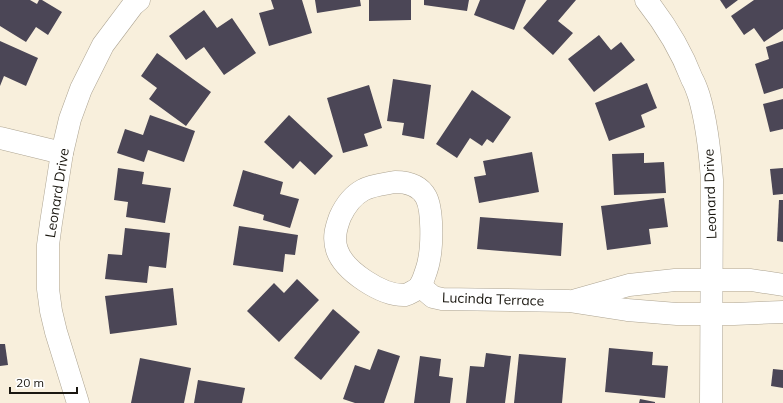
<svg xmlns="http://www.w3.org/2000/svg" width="783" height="403" font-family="Mulish,sans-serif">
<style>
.building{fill:#4b4656}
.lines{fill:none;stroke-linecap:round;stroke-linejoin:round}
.minor-casing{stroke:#ada492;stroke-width:23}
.minor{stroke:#fff;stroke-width:22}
.labels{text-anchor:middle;stroke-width:4;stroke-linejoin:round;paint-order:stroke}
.street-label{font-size:14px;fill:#1a1710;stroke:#fff}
</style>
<rect width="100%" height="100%" fill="#f8efdc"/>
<g class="building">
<polygon points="0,0 30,0 37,4 39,0 42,0 62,12 48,35 36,27 26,42 0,26"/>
<polygon points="271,0 302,0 312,33 269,46 259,13 274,9"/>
<polygon points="315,0 360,0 361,6 317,13"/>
<polygon points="369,0 411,0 411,20 369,21"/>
<polygon points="424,0 469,0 467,11 424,5"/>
<polygon points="480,0 526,0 514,30 474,15"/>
<polygon points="547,0 576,0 558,21 573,33 553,55 523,28"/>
<polygon points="720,0 738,0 726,9"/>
<polygon points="754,0 783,0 783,29 764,42 754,28 744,35 731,16"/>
<polygon points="204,10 217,28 232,18 256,53 224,75 204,47 186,60 169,36"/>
<polygon points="599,35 611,50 621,42 635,60 594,92 568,59"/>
<polygon points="0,41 38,58 26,86 4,76 0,86"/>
<polygon points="783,41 783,88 764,94 755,64 769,59 766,47"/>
<polygon points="157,53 211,92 186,126 149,99 157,88 141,76"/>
<polygon points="393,79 431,85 424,139 402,135 404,123 387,121"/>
<polygon points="647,83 657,108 641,115 645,127 609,141 595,103"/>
<polygon points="369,85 382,128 364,134 368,146 343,153 327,98"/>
<polygon points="472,90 511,117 493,143 487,139 482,146 470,138 457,158 436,144"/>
<polygon points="783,99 783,129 770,132 763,104"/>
<polygon points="150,115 195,131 184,162 148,150 144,162 117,153 125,129 143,135"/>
<polygon points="289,115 333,156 315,175 300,161 293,169 264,142"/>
<polygon points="532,152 539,192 479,203 474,177 486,175 483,161"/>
<polygon points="644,153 644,163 664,162 666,193 614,195 612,154"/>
<polygon points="118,168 144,172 142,184 171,188 165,223 126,217 128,202 114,200"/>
<polygon points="783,168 783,194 773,195 770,169"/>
<polygon points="243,170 283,182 280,194 299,199 290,228 263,220 264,215 233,206"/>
<polygon points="664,198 668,227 649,229 651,244 607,250 601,206"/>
<polygon points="779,200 783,200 783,242 777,241"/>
<polygon points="480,217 563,223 561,256 477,249"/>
<polygon points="239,226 298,235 295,255 285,254 283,272 233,265"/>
<polygon points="125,228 170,233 166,268 149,266 147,283 105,279 108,254 122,255"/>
<polygon points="297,279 319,300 279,342 247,311 274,283 284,293"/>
<polygon points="173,288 177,325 110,334 105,296"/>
<polygon points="333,309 360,332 321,380 294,358"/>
<polygon points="0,344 5,344 8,365 0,366"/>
<polygon points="609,348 653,352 652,365 668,366 665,398 605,392"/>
<polygon points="378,349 400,356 384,403 355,403 343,399 355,365 370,370"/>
<polygon points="486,353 511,356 505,403 466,403 470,366 484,367"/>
<polygon points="519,354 566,358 562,403 514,403"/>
<polygon points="420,356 441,359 439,376 453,378 450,403 414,403"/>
<polygon points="140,358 191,368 184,403 131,403"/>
<polygon points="773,369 783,370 783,388 771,386"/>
<polygon points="198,380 245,388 242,403 194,403"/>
<polygon points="640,399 655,402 655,403 639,403"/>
</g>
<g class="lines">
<defs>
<g id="minor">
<path d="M646,0C665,24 681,50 692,79C695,84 697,90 699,96C707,123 710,152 712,180L711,403"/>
<polyline points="0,138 62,153"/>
<path d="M395,182C408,182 420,186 426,197C433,210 432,246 429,260C428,267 425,274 423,280C422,282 421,284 420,286C418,289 409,294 405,295C382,296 344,271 337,250C333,238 336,228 340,217C345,206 352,196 363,190C372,185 385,184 395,182Z"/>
<polyline points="420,286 433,297 442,299 569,301 627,310 677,314 734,314 783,312"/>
<polyline points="576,300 629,285 675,280 751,280 783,285"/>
<polyline points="78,403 56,332 51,311 48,289 48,245 51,223 62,153 70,119 81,89 103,45 133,5 139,0"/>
</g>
</defs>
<use href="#minor" class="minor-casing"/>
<use href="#minor" class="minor"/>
</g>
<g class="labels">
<g class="street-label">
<text transform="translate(57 193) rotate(-81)" y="5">Leonard Drive</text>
<text transform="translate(710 194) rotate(-92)" y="5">Leonard Drive</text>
<text transform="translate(493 299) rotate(2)" y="5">Lucinda Terrace</text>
</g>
</g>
<path d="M10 387v6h67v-6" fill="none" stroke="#1a1710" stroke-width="2"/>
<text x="16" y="387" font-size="12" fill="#1a1710" stroke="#ffffff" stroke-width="3" paint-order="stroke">20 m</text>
</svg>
